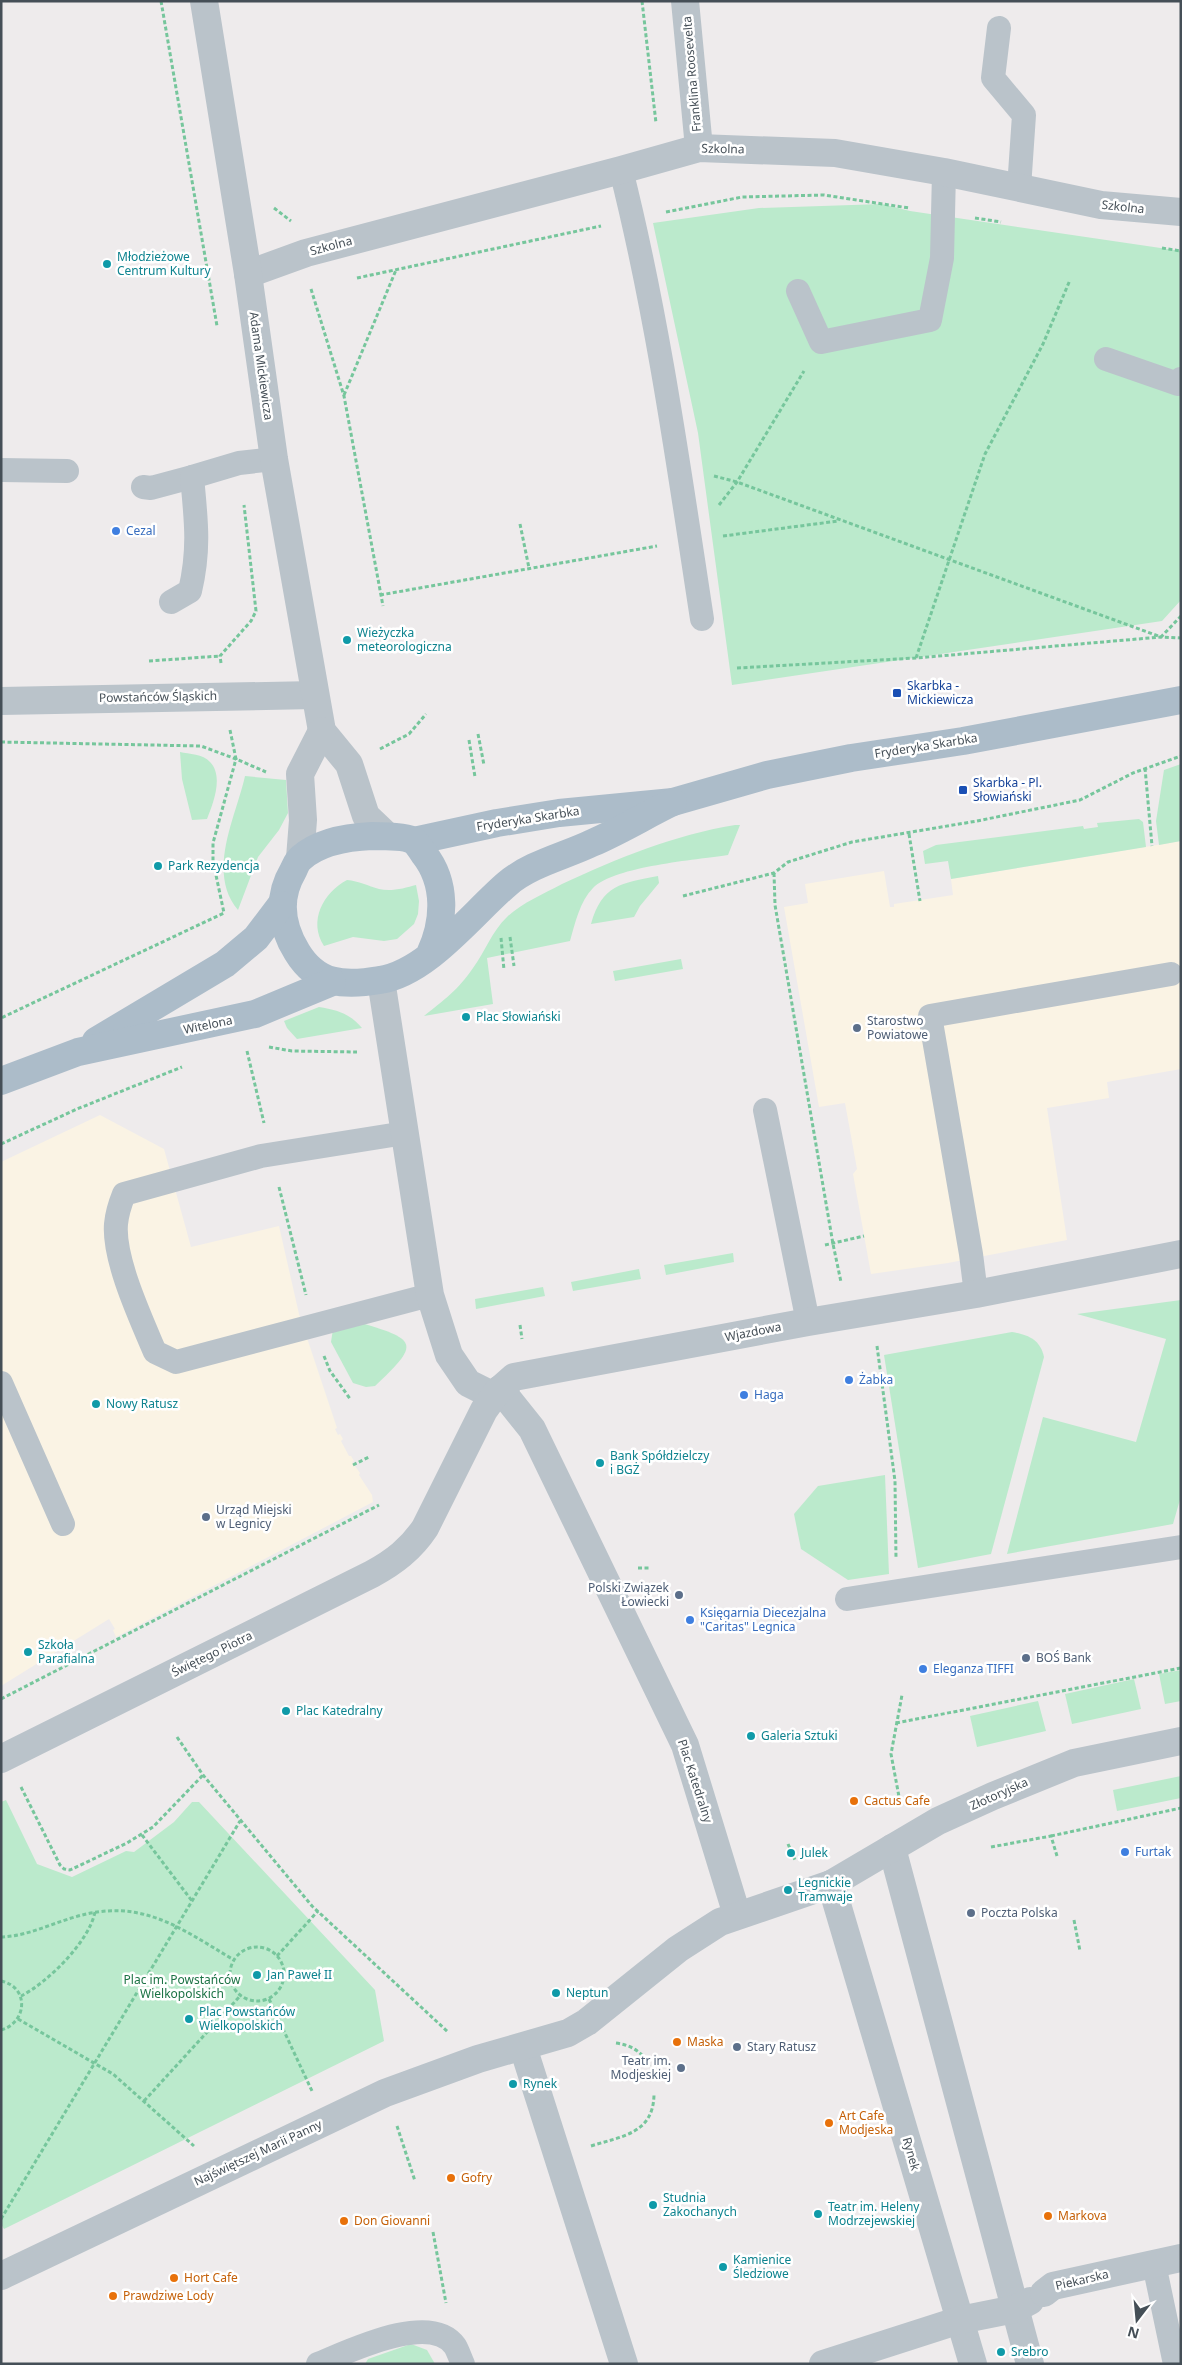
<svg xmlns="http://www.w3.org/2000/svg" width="1182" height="2365" font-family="'Noto Sans',sans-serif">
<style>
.commercial{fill:#faf3e4}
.green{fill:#bbeacc}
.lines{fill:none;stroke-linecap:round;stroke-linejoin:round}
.path{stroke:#76c69c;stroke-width:3;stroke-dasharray:4 2.5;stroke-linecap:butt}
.service{stroke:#bac3ca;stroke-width:24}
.pedestrian{stroke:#bac3ca;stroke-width:28}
.minor{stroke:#bac3ca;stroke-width:28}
.tertiary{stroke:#bac3ca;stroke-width:28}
.primary{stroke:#acbcc9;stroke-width:28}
.culture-dot{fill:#0f9aa8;stroke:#fff;stroke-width:2}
.shop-dot{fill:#3f7fe0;stroke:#fff;stroke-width:2}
.transit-dot{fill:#1a4fb4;stroke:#fff;stroke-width:2}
.service-dot{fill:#5c6f8a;stroke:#fff;stroke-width:2}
.food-dot{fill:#e8710a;stroke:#fff;stroke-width:2}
.labels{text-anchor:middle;stroke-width:5;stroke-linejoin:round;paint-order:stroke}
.street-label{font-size:12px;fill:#454f57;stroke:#fff}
.culture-label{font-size:12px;fill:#0d838f;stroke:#fff;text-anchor:start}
.shop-label{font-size:12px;fill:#366cbe;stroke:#fff;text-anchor:start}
.transit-label{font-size:12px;fill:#164399;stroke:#fff;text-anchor:start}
.service-label{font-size:12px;fill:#4e5e75;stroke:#fff;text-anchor:start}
.food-label{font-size:12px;fill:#c56008;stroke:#fff;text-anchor:start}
.park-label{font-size:12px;fill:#1c7345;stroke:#fff}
</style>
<rect width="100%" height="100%" fill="#eeebec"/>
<g class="commercial">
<polygon points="1181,841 1181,1069 1107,1082 1109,1098 1047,1108 1067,1240 948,1263 871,1274 853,1174 857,1169 845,1103 819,1107 784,907 808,903 805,884 884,871 890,907 894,907 894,904 953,895 951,879"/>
<polygon points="100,1115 164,1149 191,1247 279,1226 299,1314 337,1428 335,1429 338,1435 340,1434 343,1439 341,1441 349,1456 351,1456 354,1461 352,1462 360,1473 359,1475 372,1495 373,1502 116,1637 113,1630 115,1629 109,1619 1,1686 1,1162"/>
</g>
<g class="green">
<polygon points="882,204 910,211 1181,251 1181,600 1162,621 732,685 698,433 653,223 759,208"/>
<path d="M180,752C189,754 203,754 210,762C224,776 213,804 207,819L192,820L182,779Z"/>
<polygon points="1181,764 1181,841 1159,845 1156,821 1164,770"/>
<path d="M245,776L286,780L288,813L279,830L258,857L238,910C206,872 236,817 245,776Z"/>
<polygon points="1139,819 1143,822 1146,847 951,879 948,861 925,864 923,851 936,845 1083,826 1084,829 1098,827 1097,823"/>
<path d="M735,825H740L728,855C696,860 615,866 593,888C580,901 575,923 570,941L487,958L493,1004L424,1016C444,1000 458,990 473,968C485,952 492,931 507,917C522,903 543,894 562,884C618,858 674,835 735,825Z"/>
<path d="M658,876L659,883L640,906L634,917L591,924C602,885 621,883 658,876Z"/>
<path d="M347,880C359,881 368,886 379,889C391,892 405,888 416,885L419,901L418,914L414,924L397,939L384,941L353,937L324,946C308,921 323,893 347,880Z"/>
<polygon points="681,959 683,969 615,981 613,971"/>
<path d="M319,1007C337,1010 349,1013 362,1028L297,1039L287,1028L284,1021Z"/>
<polygon points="733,1253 734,1262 666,1275 664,1265"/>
<polygon points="639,1269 641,1279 573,1291 571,1282"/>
<polygon points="543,1287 545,1296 476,1309 475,1299"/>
<polygon points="1181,1300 1181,1496 1173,1524 1007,1554 1043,1417 1136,1442 1166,1339 1077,1314"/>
<path d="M361,1323C420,1340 418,1345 375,1386L366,1387L353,1383L331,1342L333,1329Z"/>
<path d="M1012,1332C1028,1335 1040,1339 1044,1357L991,1554L918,1568L884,1355Z"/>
<polygon points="885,1475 889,1574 848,1580 801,1549 794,1514 818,1486"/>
<polygon points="1181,1670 1181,1701 1165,1704 1159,1674"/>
<polygon points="1134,1679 1141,1709 1072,1724 1065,1694"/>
<polygon points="1038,1701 1046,1731 977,1747 970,1716"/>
<polygon points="1181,1776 1181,1798 1117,1811 1113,1790"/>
<polygon points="6,1800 37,1864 72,1877 126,1851 134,1852 174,1822 192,1802 199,1802 375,1990 384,2041 4,2229 1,2224 1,1802"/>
<polygon points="411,2344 427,2350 435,2364 365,2364 368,2359"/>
</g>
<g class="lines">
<g class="path">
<polyline points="161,1 217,326"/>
<polyline points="642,1 656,123"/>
<polyline points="274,208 291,221"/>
<polyline points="666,212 742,197 824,195 909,208"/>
<polyline points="975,218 1001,222"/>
<polyline points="1162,248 1181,251"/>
<polyline points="357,278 601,226"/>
<polyline points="311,289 344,396 383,606"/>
<polyline points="344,395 396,270"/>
<polyline points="714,476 737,482 1161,637 1181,616"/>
<polyline points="719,505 737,482 804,371"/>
<polyline points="520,524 529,568"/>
<polyline points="723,536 838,521"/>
<polyline points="380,595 657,546"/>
<polyline points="916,658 985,454 1043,344 1070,280"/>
<polyline points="149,661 220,656"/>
<polyline points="221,663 220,656 251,621 256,611 244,505"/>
<polyline points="737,668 916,658 1161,637 1181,638"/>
<polyline points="230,730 236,759 266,772"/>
<polyline points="478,734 484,765"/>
<polyline points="469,740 475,777"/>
<polyline points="1,742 201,746 236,759 213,843 213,861 224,913 1,1018"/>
<polyline points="380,749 409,734 426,714"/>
<polyline points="1145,768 1152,846"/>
<polyline points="909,834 920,901"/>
<polyline points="774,873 775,905 833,1244 841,1282"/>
<polyline points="683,896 774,873 788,862 852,842 977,821 1080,800 1133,773 1181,756"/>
<polyline points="510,937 514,966"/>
<polyline points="501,938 504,970"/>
<polyline points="269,1047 292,1051 357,1052"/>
<polyline points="247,1051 264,1123"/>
<polyline points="1,1144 77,1109 182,1067"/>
<polyline points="279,1187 306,1295"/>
<polyline points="825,1245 864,1236"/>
<polyline points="520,1325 522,1339"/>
<polyline points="877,1346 895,1481 896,1559"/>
<polyline points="324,1356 330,1371 351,1400"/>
<polyline points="353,1465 369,1457"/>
<polyline points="638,1568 650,1568"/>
<polyline points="1,1699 379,1505"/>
<polyline points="896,1723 1181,1668"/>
<polyline points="177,1737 203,1775 312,1906 448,2032"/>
<polyline points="21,1787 60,1865 64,1869 70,1870 127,1843 153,1827 203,1775"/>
<polyline points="900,1802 891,1754 902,1695"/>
<polyline points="142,1835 192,1901"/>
<polyline points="1051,1836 1181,1808"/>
<polyline points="788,1844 795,1860"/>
<polyline points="991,1847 1051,1836 1057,1856"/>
<polyline points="1074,1920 1080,1951"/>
<path d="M1,1937C28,1936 50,1924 75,1917C141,1897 180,1928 234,1960"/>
<circle cx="257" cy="1974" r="27"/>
<polyline points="277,1956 318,1911"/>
<path d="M1,1981C30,1987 27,2023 1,2030"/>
<path d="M21,1996C47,1983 89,1942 95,1912"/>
<polyline points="269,1999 312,2091"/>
<polyline points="18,2019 113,2074 194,2146"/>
<path d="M616,2043C631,2045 643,2052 649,2066"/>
<polyline points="144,2101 241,1995"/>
<polyline points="397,2126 415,2181"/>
<path d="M591,2146C622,2136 653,2134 654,2095"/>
<polyline points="1,2219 240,1821"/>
<polyline points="433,2232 446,2303"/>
</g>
<g class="service">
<polyline points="999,28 993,78 1024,115 1019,188"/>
<path d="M621,170C658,317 679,469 702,619"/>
<polyline points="798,291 821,342 930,320 942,258 944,172"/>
<polyline points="1106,359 1178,384 1181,379"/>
<polyline points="1,470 67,471"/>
<polyline points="143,487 151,488 192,477"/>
<path d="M171,602L190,591C200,549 196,519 192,477L239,463L274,459"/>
<polyline points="765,1110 808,1322"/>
<path d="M405,1133L261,1156L124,1194C120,1204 117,1213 116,1224C113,1259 141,1319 155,1352L176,1362L430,1295"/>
<polyline points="976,1294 971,1254 930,1016 1171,974"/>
<polyline points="1,1383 63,1524"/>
<polyline points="847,1599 1181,1547"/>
<polyline points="1154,2264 1175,2364"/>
<path d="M318,2364C348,2352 430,2311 455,2346C458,2351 460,2358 463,2364"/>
</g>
<g class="pedestrian">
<polyline points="500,1389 532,1429 685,1745 737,1915"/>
<polyline points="892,1848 1030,2364"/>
<polyline points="831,1884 973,2364"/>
<polyline points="523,2047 624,2364"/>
<polyline points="1,2276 385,2093 478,2059 568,2033 587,2022 678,1949 720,1922 831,1884 938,1821 993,1796 1074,1763 1181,1741"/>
<polyline points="823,2364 960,2320 1015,2309 1030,2301"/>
</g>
<g class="minor">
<polyline points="685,1 699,148"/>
<polyline points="248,274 306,253 621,170 699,148 835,153 944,172 1101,205 1181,212"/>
<polyline points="1,701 315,695"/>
<polyline points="381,980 430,1295 449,1355 468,1383 494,1396"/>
<path d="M1,1759L372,1574C394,1562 411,1549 425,1528L484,1410L497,1392L514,1377L808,1322L976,1294L1181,1254"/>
<polyline points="1044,2293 1053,2286 1181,2258"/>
</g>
<g class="tertiary">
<polyline points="204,1 248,274 274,459 322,731 349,764 366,816 386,835"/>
<polyline points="300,858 303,820 300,774 322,731"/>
</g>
<g class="primary">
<polyline points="414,841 497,823 559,813 673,802 767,775 851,758 963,741 1181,700"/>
<path d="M430,954C445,922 447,883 424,854C421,850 418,844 414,841C406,836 382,836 372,836C348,837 319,842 301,858C297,861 295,867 293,871C277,898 281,926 297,952C317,985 344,986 380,980C427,973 472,914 507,884C530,864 565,856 592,843C620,831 646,815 673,802"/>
<polyline points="96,1041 225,964 256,938 281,905"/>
<polyline points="1,1081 78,1052 255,1014 332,982"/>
</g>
</g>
<g class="culture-dot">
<circle cx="107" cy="264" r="5"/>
<circle cx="347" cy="640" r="5"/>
<circle cx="158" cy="866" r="5"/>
<circle cx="466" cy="1017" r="5"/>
<circle cx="96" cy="1404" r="5"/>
<circle cx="600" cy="1463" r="5"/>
<circle cx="28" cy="1652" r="5"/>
<circle cx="286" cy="1711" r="5"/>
<circle cx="751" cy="1736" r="5"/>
<circle cx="791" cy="1853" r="5"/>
<circle cx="788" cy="1890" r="5"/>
<circle cx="257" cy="1975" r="5"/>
<circle cx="556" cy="1993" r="5"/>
<circle cx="189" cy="2019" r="5"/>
<circle cx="513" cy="2084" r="5"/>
<circle cx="653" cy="2205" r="5"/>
<circle cx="818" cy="2214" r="5"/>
<circle cx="723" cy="2267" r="5"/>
<circle cx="1001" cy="2352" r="5"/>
</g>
<g class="shop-dot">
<circle cx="116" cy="531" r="5"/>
<circle cx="849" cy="1380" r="5"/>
<circle cx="744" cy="1395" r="5"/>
<circle cx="690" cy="1620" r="5"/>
<circle cx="923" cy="1669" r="5"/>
<circle cx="1125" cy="1852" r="5"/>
</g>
<g class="transit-dot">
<rect x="892" y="688" width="10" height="10" rx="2.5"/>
<rect x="958" y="785" width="10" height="10" rx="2.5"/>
</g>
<g class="service-dot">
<circle cx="857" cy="1028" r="5"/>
<circle cx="206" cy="1517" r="5"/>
<circle cx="679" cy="1595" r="5"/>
<circle cx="1026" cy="1658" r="5"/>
<circle cx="971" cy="1913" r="5"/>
<circle cx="737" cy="2047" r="5"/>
<circle cx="681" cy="2068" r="5"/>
</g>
<g class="food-dot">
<circle cx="854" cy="1801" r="5"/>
<circle cx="677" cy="2042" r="5"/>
<circle cx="829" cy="2123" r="5"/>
<circle cx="451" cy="2178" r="5"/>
<circle cx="1048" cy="2216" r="5"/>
<circle cx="344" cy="2221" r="5"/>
<circle cx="174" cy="2278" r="5"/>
<circle cx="113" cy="2296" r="5"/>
</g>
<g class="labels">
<g class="street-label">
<text transform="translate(692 74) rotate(-95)" y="4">Franklina Roosevelta</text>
<text transform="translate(723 149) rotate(1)" y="4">Szkolna</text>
<text transform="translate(1123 207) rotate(6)" y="4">Szkolna</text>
<text transform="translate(331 246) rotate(-15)" y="4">Szkolna</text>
<text transform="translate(261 366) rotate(82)" y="4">Adama Mickiewicza</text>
<text transform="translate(158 697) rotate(-1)" y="4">Powstańców Śląskich</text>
<text transform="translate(926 746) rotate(-9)" y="4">Fryderyka Skarbka</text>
<text transform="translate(528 819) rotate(-9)" y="4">Fryderyka Skarbka</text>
<text transform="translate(208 1025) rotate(-12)" y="4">Witelona</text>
<text transform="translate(753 1332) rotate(-11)" y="4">Wjazdowa</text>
<text transform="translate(212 1654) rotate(-26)" y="4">Świętego Piotra</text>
<text transform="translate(695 1781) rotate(72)" y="4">Plac Katedralny</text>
<text transform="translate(999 1794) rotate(-24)" y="4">Złotoryjska</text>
<text transform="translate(258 2153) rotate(-25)" y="4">Najświętszej Marii Panny</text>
<text transform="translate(911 2154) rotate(74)" y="4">Rynek</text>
<text transform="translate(1082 2280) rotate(-13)" y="4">Piekarska</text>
</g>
<g class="culture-label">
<text x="117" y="261">Młodzieżowe<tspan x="117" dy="14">Centrum Kultury</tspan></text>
<text x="357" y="637">Wieżyczka<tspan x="357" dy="14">meteorologiczna</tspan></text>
<text x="168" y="870">Park Rezydencja</text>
<text x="476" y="1021">Plac Słowiański</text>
<text x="106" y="1408">Nowy Ratusz</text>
<text x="610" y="1460">Bank Spółdzielczy<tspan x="610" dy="14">i BGŻ</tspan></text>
<text x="38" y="1649">Szkoła<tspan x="38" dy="14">Parafialna</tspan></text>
<text x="296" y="1715">Plac Katedralny</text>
<text x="761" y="1740">Galeria Sztuki</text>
<text x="801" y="1857">Julek</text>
<text x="798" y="1887">Legnickie<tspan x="798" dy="14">Tramwaje</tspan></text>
<text x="267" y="1979">Jan Paweł II</text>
<text x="566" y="1997">Neptun</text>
<text x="199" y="2016">Plac Powstańców<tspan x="199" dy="14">Wielkopolskich</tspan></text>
<text x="523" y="2088">Rynek</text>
<text x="663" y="2202">Studnia<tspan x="663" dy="14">Zakochanych</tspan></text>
<text x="828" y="2211">Teatr im. Heleny<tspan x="828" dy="14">Modrzejewskiej</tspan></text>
<text x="733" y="2264">Kamienice<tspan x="733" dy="14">Śledziowe</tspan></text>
<text x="1011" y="2356">Srebro</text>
</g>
<g class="shop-label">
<text x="126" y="535">Cezal</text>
<text x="859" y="1384">Żabka</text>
<text x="754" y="1399">Haga</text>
<text x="700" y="1617">Księgarnia Diecezjalna<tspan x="700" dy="14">"Caritas" Legnica</tspan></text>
<text x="933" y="1673">Eleganza TIFFI</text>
<text x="1135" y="1856">Furtak</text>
</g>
<g class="transit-label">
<text x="907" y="690">Skarbka -<tspan x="907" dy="14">Mickiewicza</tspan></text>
<text x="973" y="787">Skarbka - Pl.<tspan x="973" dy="14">Słowiański</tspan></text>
</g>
<g class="service-label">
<text x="867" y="1025">Starostwo<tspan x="867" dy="14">Powiatowe</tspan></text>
<text x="216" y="1514">Urząd Miejski<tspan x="216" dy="14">w Legnicy</tspan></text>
<text x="669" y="1592" text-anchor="end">Polski Związek<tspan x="669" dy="14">Łowiecki</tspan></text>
<text x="1036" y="1662">BOŚ Bank</text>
<text x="981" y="1917">Poczta Polska</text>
<text x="747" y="2051">Stary Ratusz</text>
<text x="671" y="2065" text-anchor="end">Teatr im.<tspan x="671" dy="14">Modjeskiej</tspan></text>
</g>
<g class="food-label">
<text x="864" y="1805">Cactus Cafe</text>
<text x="687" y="2046">Maska</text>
<text x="839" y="2120">Art Cafe<tspan x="839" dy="14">Modjeska</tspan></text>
<text x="461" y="2182">Gofry</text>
<text x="1058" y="2220">Markova</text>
<text x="354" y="2225">Don Giovanni</text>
<text x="184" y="2282">Hort Cafe</text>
<text x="123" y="2300">Prawdziwe Lody</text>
</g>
<g class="park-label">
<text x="182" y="1984">Plac im. Powstańców<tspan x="182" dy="14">Wielkopolskich</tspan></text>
</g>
</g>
<rect width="1182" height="2365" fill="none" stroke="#454f57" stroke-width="5"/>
<g transform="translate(1137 2320) rotate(196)" stroke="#ffffff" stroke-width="4" paint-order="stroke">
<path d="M0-4L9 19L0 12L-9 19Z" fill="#454f57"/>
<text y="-8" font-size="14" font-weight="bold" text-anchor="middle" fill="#454f57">N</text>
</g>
</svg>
